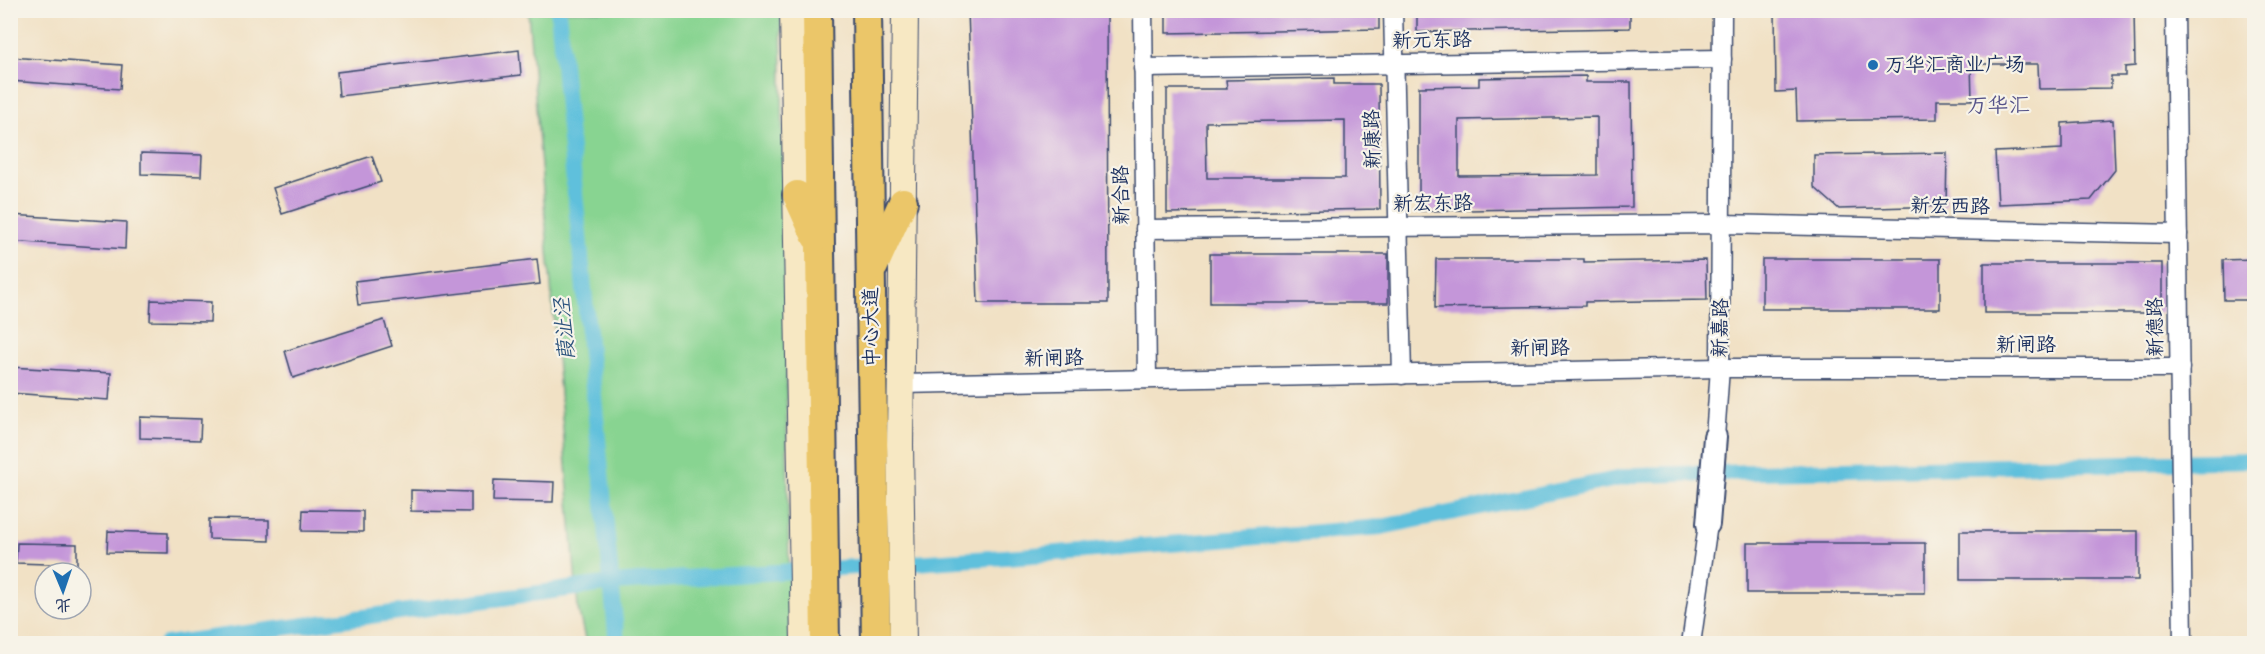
<svg xmlns="http://www.w3.org/2000/svg" width="2265" height="654" viewBox="0 0 2265 654" font-family="Mynerve,'LXGW WenKai TC',sans-serif">
  <style>
    .green { fill: #88d491; stroke: #528278; stroke-width: 1.5 }
    .lines { fill: none; stroke-linecap: round; stroke-linejoin: round }
    .canal { stroke: #5ec0dc; stroke-width: 16 }
    .building { fill: #c496d9; fill-rule: evenodd }
    .minor-casing { stroke: #3b4a6d; stroke-width: 21 }
    .tertiary-casing { stroke: #3b4a6d; stroke-width: 26 }
    .secondary-casing { stroke: #3b4a6d; stroke-width: 28 }
    .primary-casing { stroke: #3b4a6d; stroke-width: 32 }
    .minor { stroke: #fff; stroke-width: 18 }
    .tertiary { stroke: #fff; stroke-width: 22 }
    .secondary { stroke: #f7e8c3; stroke-width: 26 }
    .primary { stroke: #ebc669; stroke-width: 28 }
    .poi-dot { fill: #1f6fb2; stroke: #f7f3e8; stroke-width: 2 }
    .labels { text-anchor: middle; dominant-baseline: central; stroke-width: 4.5; stroke-linejoin: round; paint-order: stroke }
    .street-label { font-size: 20px; fill: #1b2f5e; stroke: #f7f3e8 }
    .poi-label { font-size: 20px; fill: #1b2f5e; stroke: #f7f3e8; text-anchor: start }
    .neighbourhood-label { font-size: 21px; fill: #565389; stroke: #f7f3e8 }
    .water-label { font-size: 21px; font-style: italic; fill: #2c537e; stroke: #f7f3e8 }
  </style>
  <rect width="100%" height="100%" fill="#f7f3e8"/>
  <filter id="ink" filterUnits="userSpaceOnUse"><feTurbulence type="fractalNoise" baseFrequency=".0167" numOctaves="2"/><feDisplacementMap in="SourceGraphic" scale="12" xChannelSelector="R" yChannelSelector="G"/><feConvolveMatrix kernelMatrix="1 2 1 2 8 2 1 2 1" color-interpolation-filters="sRGB"/></filter>
  <filter id="wash" filterUnits="userSpaceOnUse"><feTurbulence type="fractalNoise" baseFrequency=".008" numOctaves="4" result="noise"/><feDisplacementMap in="SourceGraphic" scale="24" xChannelSelector="R" yChannelSelector="G"/><feGaussianBlur stdDeviation="1.35" result="paint"/><feColorMatrix in="noise" values="0 0 0 0 0 0 0 0 0 0 0 0 0 0 0 0 0 1.4 0 .05"/><feComposite in="paint" operator="in"/></filter>
  <g filter="url(#wash)">
    <rect width="100%" height="100%" fill="#f1e1c5"/>
    <polygon class="green" points="528,11 781,11 790,643 586,643 578,608"/>
    <g class="lines">
      <g class="canal">
        <polyline points="558,10 617,644"/>
        <polyline points="166,644 612,583 1020,556 1381,527 1636,475 2254,460"/>
      </g>
    </g>
    <g id="blocks">
      <g class="building">
        <polygon points="968,10 1107,10 1108,303 978,303"/>
        <polygon points="1166,10 1379,10 1379,29 1166,33"/>
        <polygon points="1417,10 1630,10 1630,28 1417,32"/>
        <polygon points="1775,10 2134,10 2135,66 2125,67 2125,76 2111,76 2111,88 2039,89 2038,64 1971,64 1972,100 1937,100 1937,119 1797,121 1796,91 1776,92"/>
        <polygon points="519,50 521,75 339,96 337,72"/>
        <polygon points="10,57 122,65 120,89 10,81"/>
        <path d="M1586 76V82H1631L1632 207 1419 211V87L1479 86V78ZM1597 117V175L1459 176V120Z"/>
        <path d="M1334 78V84H1379L1380 209 1167 213V89H1227L1226 80ZM1345 120V178H1207L1206 122Z"/>
        <polygon points="2113,120 2115,170 2091,200 1998,204 1995,152 2062,149 2062,123"/>
        <polygon points="141,153 202,155 201,176 141,174"/>
        <polygon points="1947,153 1946,206 1839,209 1814,187 1814,155"/>
        <polygon points="372,156 381,182 282,214 273,188"/>
        <polygon points="10,215 126,222 125,249 10,241"/>
        <rect x="1210" y="254" width="178" height="49"/>
        <polygon points="537,259 540,284 358,305 355,281"/>
        <polygon points="1436,259 1584,259 1584,262 1706,260 1707,300 1585,302 1585,306 1435,308"/>
        <rect x="1762" y="259" width="178" height="50"/>
        <polygon points="2254,259 2254,300 2224,300 2223,260"/>
        <rect x="1984" y="263" width="178" height="50"/>
        <polygon points="151,300 211,302 210,322 150,321"/>
        <polygon points="384,320 392,346 293,378 285,351"/>
        <polygon points="10,367 111,373 109,400 10,393"/>
        <polygon points="140,417 201,419 200,440 140,438"/>
        <polygon points="494,480 554,482 553,502 493,501"/>
        <polygon points="411,490 471,492 471,512 411,511"/>
        <polygon points="303,510 363,511 363,532 302,531"/>
        <polygon points="209,519 269,520 269,541 209,539"/>
        <polygon points="108,531 168,533 168,553 107,552"/>
        <rect x="1960" y="531" width="178" height="49"/>
        <polygon points="17,543 77,544 77,565 16,563"/>
        <rect x="1747" y="543" width="178" height="50"/>
      </g>
    </g>
  </g>
  <g filter="url(#ink)">
    <use href="#blocks" fill-opacity="0" stroke="#3b4a6d" stroke-width="1.5"/>
    <g class="lines">
      <defs>
        <g id="minor">
          <polyline points="1143,10 1147,379"/>
          <polyline points="1393,10 1402,375"/>
          <polyline points="2175,10 2183,644"/>
          <polyline points="1143,68 1722,59"/>
          <polyline points="1145,229 1722,224 2178,234"/>
          <polyline points="901,384 1720,368 2180,368"/>
          <polyline points="1715,437 1720,368 1722,10"/>
          <polyline points="1691,644 1708,524"/>
        </g>
        <polyline id="tertiary" points="1708,524 1715,437"/>
        <g id="secondary">
          <polyline points="793,10 804,644"/>
          <polyline points="903,644 900,445 905,10"/>
        </g>
        <g id="primary">
          <polyline points="817,10 825,644"/>
          <polyline points="867,10 876,644"/>
          <polyline points="797,195 816,237"/>
          <polyline points="874,266 903,202"/>
        </g>
      </defs>
      <use href="#minor" class="minor-casing"/>
      <use href="#tertiary" class="tertiary-casing"/>
      <use href="#secondary" class="secondary-casing"/>
      <use href="#primary" class="primary-casing"/>
      <use href="#minor" class="minor"/>
      <use href="#tertiary" class="tertiary"/>
      <use href="#secondary" class="secondary"/>
      <use href="#primary" class="primary"/>
    </g>
  </g>
  <circle class="poi-dot" cx="1873" cy="65" r="6"/>
  <g class="labels">
    <g class="street-label">
      <text transform="translate(1432 41) rotate(-1)">新元东路</text>
      <text transform="translate(1373 139) rotate(-91)">新康路</text>
      <text transform="translate(1122 195) rotate(-91)">新合路</text>
      <text transform="translate(1433 204) rotate(-1)">新宏东路</text>
      <text transform="translate(1950 207) rotate(1)">新宏西路</text>
      <text transform="translate(872 327) rotate(-91)">中心大道</text>
      <text transform="translate(2156 327) rotate(-91)">新德路</text>
      <text transform="translate(1721 328) rotate(-89)">新嘉路</text>
      <text x="2026" y="345">新闸路</text>
      <text transform="translate(1540 349) rotate(-1)">新闸路</text>
      <text transform="translate(1054 359) rotate(-1)">新闸路</text>
    </g>
    <g class="poi-label">
      <text x="1885" y="65">万华汇商业广场</text>
    </g>
    <g class="neighbourhood-label">
      <text x="1998" y="106">万华汇</text>
    </g>
    <g class="water-label">
      <text transform="translate(565 329) rotate(-95)">葭沚泾</text>
    </g>
  </g>
  <rect width="2265" height="654" fill="none" stroke="#f7f3e8" stroke-width="36"/>
  <g transform="translate(63 591) rotate(178)"><circle r="28" fill="#f7f3e8" stroke="#9fa5b1" stroke-width="1.5"/>
  <path d="M0-4.5L10 22L0 15L-10 22Z" fill="#1f6fb2"/>
  <text y="-9" font-size="16" font-weight="bold" text-anchor="middle" fill="#1b2f5e">北</text>
  </g>
</svg>
